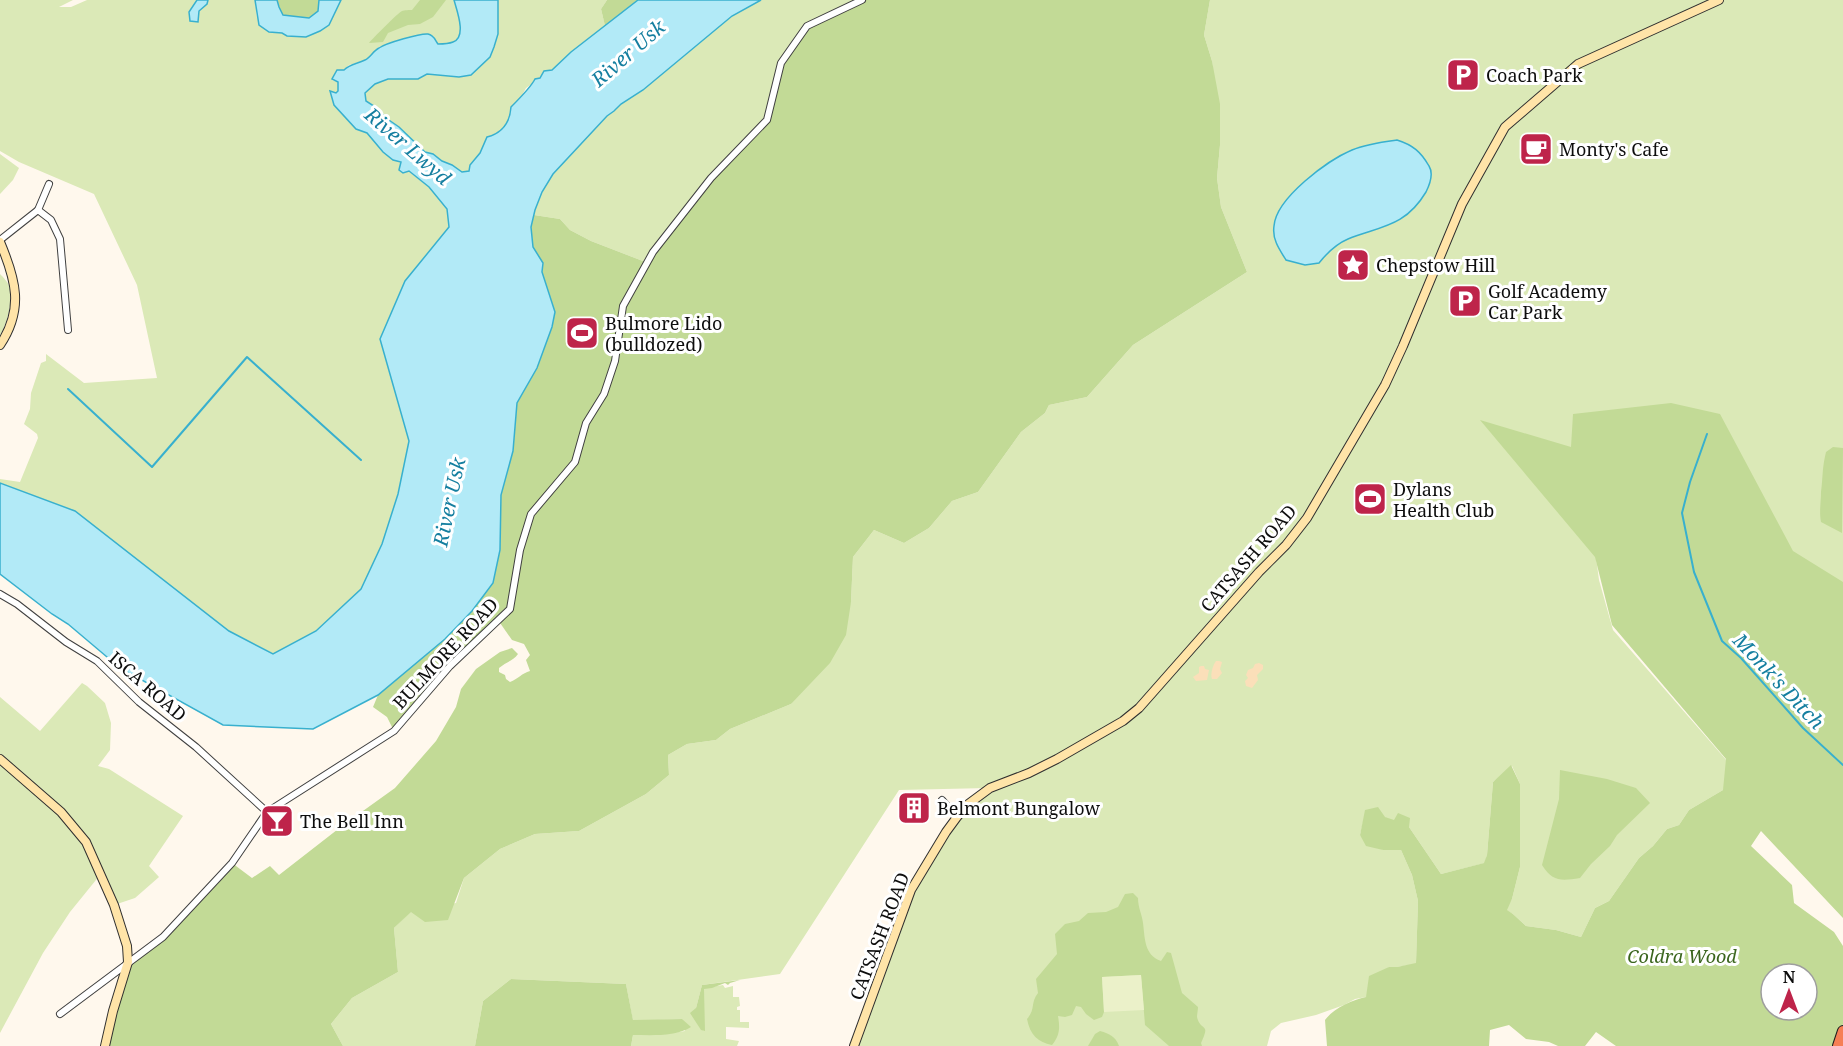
<svg xmlns="http://www.w3.org/2000/svg" width="1843" height="1046" viewBox="0 0 1843 1046" font-family="'Noto Serif',serif">
  <style>
    .green { fill: #dbe9b7 }
    .forest { fill: #c2da96; fill-rule: evenodd }
    .sand { fill: #fbdfb9 }
    .pitch { fill: #ebf1c9 }
    .water { fill: #b2eaf7; stroke: #38b0ce; stroke-width: 1.5 }
    .lines { fill: none; stroke-linecap: round; stroke-linejoin: round }
    .stream { stroke: #38b0ce; stroke-width: 2 }
    .street-casing { stroke: #404040; stroke-width: 8 }
    .secondary-casing { stroke: #2f2f2f; stroke-width: 10 }
    .highway-casing { stroke: #1e1e1e; stroke-width: 12 }
    .street { stroke: #fff; stroke-width: 6 }
    .secondary { stroke: #ffe4a8; stroke-width: 8 }
    .highway { stroke: #f67f55; stroke-width: 10 }
    .labels { text-anchor: middle; dominant-baseline: central; stroke-width: 6; stroke-linejoin: round; paint-order: stroke }
    .poi-label { font-size: 18px; fill: #0d0d0d; stroke: #fff; text-anchor: start }
    .street-label { font-size: 18px; fill: #0d0d0d; stroke: #fff }
    .park-label { font-size: 18px; font-style: italic; fill: #3a651d; stroke: #fff }
    .water-label { font-size: 20px; font-style: italic; fill: #157fa0; stroke: #fff }
  </style>
  <rect width="100%" height="100%" fill="#fff8ed"/>
  <g class="green">
    <path d="M0 0H73L59 7H71L87 0H197L189 12 198 22V11L207 4 208 0H255L257 18 329 25 341 0H454C457 11 467 37 453 42 448 44 442 44 437 44L433 36 422 34 379 47 366 60 349 65 332 80 338 82V91L336 93 331 91 334 105 356 129 367 133 383 152 393 160 401 162 408 171 429 187 447 209 449 227 405 281 380 339 409 441 398 494 382 544 361 589 316 631 274 654 229 631 75 511 0 483V479L20 482 38 438 37 434 24 424 30 409 31 393 41 363 46 361V354L84 383 157 378 137 285 94 194 19 162 0 151Z"/>
    <path d="M498 0H607L601 9 605 26 571 52 552 70 544 71 540 78 526 88 521 97 511 107C510 122 502 133 487 137L480 153 470 165 469 172H462L452 165 442 161 433 154 425 152 399 127 386 118 377 108 366 101 365 93 375 84 388 79H418L426 74 459 77 498 34Z"/>
    <path d="M761 0H862L767 120 648 263 591 241 570 230 560 219 534 215C542 175 580 144 607 116L614 111 621 104 643 90 732 16Z"/>
    <polygon points="1210,0 1843,0 1843,610 1591,520 1599,580 1613,630 1735,770 1723,790 1689,810 1679,825 1667,829 1653,846 1639,858 1609,901 1595,908 1581,937 1556,930 1526,926 1513,914 1506,910 1512,899 1520,867 1520,784 1512,766 1493,782 1487,855 1485,863 1441,874 1409,827 1366,810 1360,835 1383,850 1401,850 1412,875 1418,901 1416,964 1397,967 1389,967 1366,997 1355,999 1344,1005 1316,1015 1281,1023 1271,1031 1267,1046 854,1046 911,890 946,832 988,788 899,790 780,974 702,985 696,1008 704,1031 704,988 723,985 725,988 733,986 733,997 739,997 740,1006 737,1007 737,1010 740,1010 740,1022 749,1022 749,1028 726,1027 726,1039 739,1041 737,1046 631,1046 633,1035 666,1034 685,1031 682,1019 633,1021 626,984 511,979 483,1001 475,1046 343,1046 331,1024 352,998 398,972 394,928 411,911 456,903 464,878 500,849 535,834 579,831 646,794 669,775 668,755 687,744 716,740 730,729 791,704 851,602 853,557 874,530 904,543 929,528 952,501 978,492 1021,432 1045,413 1049,405 1087,397 1133,345 1247,272 1221,207 1217,178 1220,145 1212,61 1204,35"/>
    <polygon points="0,154 19,168 13,180 0,194"/>
    <path d="M0 274C3 277 8 282 9 286 14 298 7 325 0 335Z"/>
    <polygon points="82,683 87,686 105,703 111,723 110,750 98,766 109,769 183,816 149,866 159,877 135,898 114,905 100,875 70,912 43,953 0,1033 0,697 40,731"/>
  </g>
  <g class="forest">
    <path d="M277 0H319L318 11 310 18 286 17C280 14 278 7 277 0Z"/>
    <path d="M420 0H446L433 17 420 24 408 25 388 33 383 42 369 43C372 39 399 12 402 11 404 10 410 10 412 10Z"/>
    <polygon points="607,0 638,0 605,26 601,9"/>
    <path d="M862 0H1210L1204 35 1212 61 1220 104V145L1217 178 1221 207 1247 272 1133 345 1087 397 1049 405 1045 413 1021 432 978 492 952 501 929 528 904 543 874 530 853 557 851 602 846 635 830 663 791 704 730 729 716 740 687 744 668 755 669 775 646 794 579 831 535 834 500 849 464 878 448 920 425 922 411 912 394 928 398 972 352 998 331 1024 343 1046H105L128 962 163 937 232 863 252 878 270 866 279 875 342 826 395 788 436 741 456 707 461 689 476 669 500 652 512 648 518 654C513 661 506 662 499 668V672L505 675 506 679 510 682C518 679 522 673 530 671L526 660 530 655 524 644 512 640 498 620 450 666 394 731 387 717 373 707 378 695 445 639 472 611 500 550 501 495 513 451 517 403 537 368 552 327 555 312 542 272 543 263 533 247 531 227 534 215 560 219 570 230 591 241 648 263 711 178 767 120 781 63 807 26Z"/>
    <path d="M1671 403 1720 414 1793 551 1843 582V918L1761 831 1751 846 1792 885 1794 903 1834 932 1843 946V1024L1834 1046H1616L1596 1032 1585 1046H1558L1549 1042 1526 1039 1509 1025 1490 1030 1489 1046H1327L1325 1020C1334 1008 1352 1000 1366 997L1369 976 1389 967H1397L1416 963 1418 901 1412 875 1401 850H1383L1366 846 1360 835 1365 810 1378 807 1385 817 1394 820 1398 813 1410 818 1409 827 1441 874 1484 863 1487 855 1493 782 1511 765 1520 784V867L1512 899 1507 910 1513 914 1526 926 1556 930 1581 937 1595 908 1609 901 1639 858 1653 846 1667 829 1679 825 1689 810 1723 790 1726 759 1612 625 1595 557 1480 420 1571 447 1573 414ZM1771 974H1807V1010H1771Z"/>
    <path d="M1833 447 1843 448 1842 533 1821 522C1819 511 1821 503 1821 492 1823 476 1822 468 1826 452Z"/>
    <path d="M1560 770 1607 779 1636 788 1650 803 1617 835 1610 846 1591 864 1580 878C1561 881 1553 882 1542 865L1559 799Z"/>
    <path d="M1133 893 1138 898C1138 908 1142 914 1143 923 1145 938 1144 955 1161 961L1167 952 1171 953 1182 993 1198 1007C1198 1010 1197 1014 1197 1017 1201 1033 1211 1021 1201 1043L1202 1046H1169L1145 1025 1141 975 1102 977 1104 1012 1102 1017 1094 1020 1086 1014 1081 1007 1076 1006 1072 1015 1065 1017 1058 1016C1060 1028 1060 1035 1052 1045 1038 1042 1030 1035 1027 1019 1036 1009 1030 1003 1038 993L1036 979 1057 954 1055 934 1065 924 1079 921 1088 913 1106 912 1118 907 1125 894Z"/>
    <path d="M511 979 626 984 633 1020 682 1019 691 1027C675 1037 652 1035 633 1035L631 1046H475L483 1001Z"/>
    <polygon points="740,980 730,983 728,985 725,983 712,988 704,989 705,1031 701,1030 690,1013 696,1008 702,985"/>
    <path d="M1100 1031C1110 1034 1115 1036 1119 1046H1088L1095 1034Z"/>
  </g>
  <g class="sand">
    <path d="M1219 661 1222 662 1220 669 1222 673 1217 679H1212C1210 674 1213 665 1216 661Z"/>
    <polygon points="1255,664 1259,663 1263,665 1263,669 1257,675 1258,680 1252,688 1246,686 1245,681 1248,678 1246,675 1248,670 1253,668"/>
    <polygon points="1201,666 1204,666 1205,669 1209,670 1207,680 1196,681 1193,677 1199,673 1199,667"/>
  </g>
  <polygon class="pitch" points="1141,975 1144,1010 1104,1012 1102,977"/>
  <g class="water">
    <polygon points="197,0 208,0 207,4 199,11 198,22 190,21 189,12"/>
    <polygon points="255,0 277,0 279,7 283,15 309,18 318,11 319,0 341,0 329,25 320,31 306,37 287,36 282,33 269,32 259,25"/>
    <path d="M454 0H498V34L494 47 490 57 471 75 459 77 427 74 418 79H388L375 84 365 93 366 101 377 108 386 118 399 127 425 152 433 154 442 161 452 165 462 172 469 171 470 165 480 153 487 137C502 133 510 122 511 107 517 101 532 85 535 79L540 78 544 71 552 70 571 52 638 0H761L732 16 643 90 621 104 614 111 607 116 553 174 542 192 535 210 531 227 533 247 543 263 542 272 555 312 552 327 537 368 517 403 513 451 501 495 500 550 493 583 472 611 445 639 378 695 313 729 223 725 120 668 68 624 52 614 0 574V483L75 511 229 631 273 654 316 631 361 589 382 544 398 494 409 441 380 339 405 281 449 227 447 209 429 187 409 171 403 173 399 170 401 162 393 160 383 152 367 133 356 129 334 105 330 91 336 93 338 91V82L332 79 337 70H344C350 64 357 64 365 60 370 58 373 51 379 48 386 43 421 33 428 34 434 35 435 40 438 44 442 44 448 44 453 42 467 37 457 11 454 0Z"/>
    <path d="M1397 140C1413 145 1421 152 1429 166 1434 174 1430 184 1426 192 1405 227 1381 226 1348 239 1336 244 1327 253 1319 263L1305 265 1286 260C1279 249 1272 239 1274 226 1276 198 1328 160 1352 150 1366 144 1382 142 1397 140Z"/>
  </g>
  <g class="lines">
    <g class="stream">
      <polyline points="68,389 152,467 247,357 361,460"/>
      <polyline points="1707,434 1690,482 1682,513 1694,572 1722,641 1741,658 1803,728 1843,765"/>
    </g>
    <defs>
      <g id="street">
        <polyline points="38,210 49,184"/>
        <polyline points="0,240 38,210 51,220 60,239 68,330"/>
        <polyline points="0,594 17,604 66,642 97,661 139,702 196,747 267,812"/>
        <polyline points="942,800 957,817"/>
        <polyline points="60,1014 163,937 232,863 267,812 394,731 450,666 510,609 520,550 531,514 575,462 586,423 604,394 615,361 623,306 653,252 711,178 767,120 781,63 807,26 862,0"/>
      </g>
      <g id="secondary">
        <path d="M0 242C16 280 24 309 0 345"/>
        <polyline points="0,759 61,812 86,842 114,905 127,946 128,962 113,1011 105,1046"/>
        <polyline points="854,1046 911,890 946,832 957,817 967,805 990,788 1029,773 1057,759 1123,721 1139,708 1259,572 1286,545 1307,518 1385,385 1403,346 1462,204 1505,127 1578,64 1719,0"/>
      </g>
      <polyline id="highway" points="1838,1046 1843,1031"/>
    </defs>
    <use href="#street" class="street-casing"/>
    <use href="#secondary" class="secondary-casing"/>
    <use href="#highway" class="highway-casing"/>
    <use href="#street" class="street"/>
    <use href="#secondary" class="secondary"/>
    <use href="#highway" class="highway"/>
  </g>
  <defs>
    <symbol id="parking-square" viewBox="-11 -11 22 22"><rect x="-9" y="-9" width="18" height="18" rx="4" fill="#be244a" stroke="#fff"/><path d="M-3.5-5.5H1a3.5 3.5 0 0 1 0 7H-1V5.5H-3.5ZM-1-3.4V-.6H.8a1.4 1.4 0 0 0 0-2.8Z" fill="#fff"/></symbol>
    <symbol id="cafe-square" viewBox="-11 -11 22 22"><rect x="-9" y="-9" width="18" height="18" rx="4" fill="#be244a" stroke="#fff"/><path d="M-5.5-4.5H6V0H3Q3 3.5 0 3.5H-2.5Q-5.5 3.5-5.5 0ZM3-3.2v2h1.7v-2ZM-6 4.5H4V6H-6Z" fill="#fff"/></symbol>
    <symbol id="sight-square" viewBox="-11 -11 22 22"><rect x="-9" y="-9" width="18" height="18" rx="4" fill="#be244a" stroke="#fff"/><path d="M0-6L1.8-2.2L6-1.7L2.9 1.2L3.7 5.4L0 3.3L-3.7 5.4L-2.9 1.2L-6-1.7L-1.8-2.2Z" fill="#fff"/></symbol>
    <symbol id="stadium-square" viewBox="-11 -11 22 22"><rect x="-9" y="-9" width="18" height="18" rx="4" fill="#be244a" stroke="#fff"/><path d="M0-5a6.5 5 0 1 0 0 10a6.5 5 0 1 0 0-10ZM-3.5-1.8h7v3.6h-7Z" fill="#fff"/></symbol>
    <symbol id="building-square" viewBox="-11 -11 22 22"><rect x="-9" y="-9" width="18" height="18" rx="4" fill="#be244a" stroke="#fff"/><path d="M-4-6H4V6H1V3H-1V6H-4ZM-2.5-4.3h1.7v1.8h-1.7ZM.8-4.3h1.7v1.8H.8ZM-2.5-1h1.7V.8h-1.7ZM.8-1h1.7V.8H.8Z" fill="#fff"/></symbol>
    <symbol id="bar-square" viewBox="-11 -11 22 22"><rect x="-9" y="-9" width="18" height="18" rx="4" fill="#be244a" stroke="#fff"/><path d="M-6-5H6L.8 .8V4.5H3.5V6h-7V4.5H-.8V.8Z" fill="#fff"/></symbol>
  </defs>
  <g fill-rule="evenodd">
    <use href="#parking-square" x="1444" y="56" width="38" height="38"/>
    <use href="#cafe-square" x="1517" y="130" width="38" height="38"/>
    <use href="#sight-square" x="1334" y="246" width="38" height="38"/>
    <use href="#parking-square" x="1446" y="282" width="38" height="38"/>
    <use href="#stadium-square" x="563" y="314" width="38" height="38"/>
    <use href="#stadium-square" x="1351" y="480" width="38" height="38"/>
    <use href="#building-square" x="895" y="789" width="38" height="38"/>
    <use href="#bar-square" x="258" y="802" width="38" height="38"/>
  </g>
  <g class="labels">
    <g class="poi-label">
      <text x="1486" y="75">Coach Park</text>
      <text x="1559" y="149">Monty's Cafe</text>
      <text x="1376" y="265">Chepstow Hill</text>
      <text x="1488" y="291">Golf Academy<tspan x="1488" dy="21">Car Park</tspan></text>
      <text x="605" y="323">Bulmore Lido<tspan x="605" dy="21">(bulldozed)</tspan></text>
      <text x="1393" y="489">Dylans<tspan x="1393" dy="21">Health Club</tspan></text>
      <text x="937" y="808">Belmont Bungalow</text>
      <text x="300" y="821">The Bell Inn</text>
    </g>
    <g class="street-label">
      <text transform="translate(1248 558) rotate(-49)">CATSASH ROAD</text>
      <text transform="translate(445 653) rotate(-47)">BULMORE ROAD</text>
      <text transform="translate(148 686) rotate(41)">ISCA ROAD</text>
      <text transform="translate(879 936) rotate(-69)">CATSASH ROAD</text>
    </g>
    <g class="park-label">
      <text x="1682" y="956">Coldra Wood</text>
    </g>
    <g class="water-label">
      <text transform="translate(628 53) rotate(-41)">River Usk</text>
      <text transform="translate(408 146) rotate(41)">River Lwyd</text>
      <text transform="translate(449 502) rotate(-78)">River Usk</text>
      <text transform="translate(1779 681) rotate(47)">Monk's Ditch</text>
    </g>
  </g>
  <g transform="translate(1789 992)"><circle r="28" fill="#ffffff" stroke="#9e9e9e" stroke-width="1.5"/>
  <path d="M0-4.5L10 22L0 15L-10 22Z" fill="#be244a"/>
  <text y="-9" font-size="16" font-weight="bold" text-anchor="middle" fill="#0d0d0d">N</text>
  </g>
</svg>
